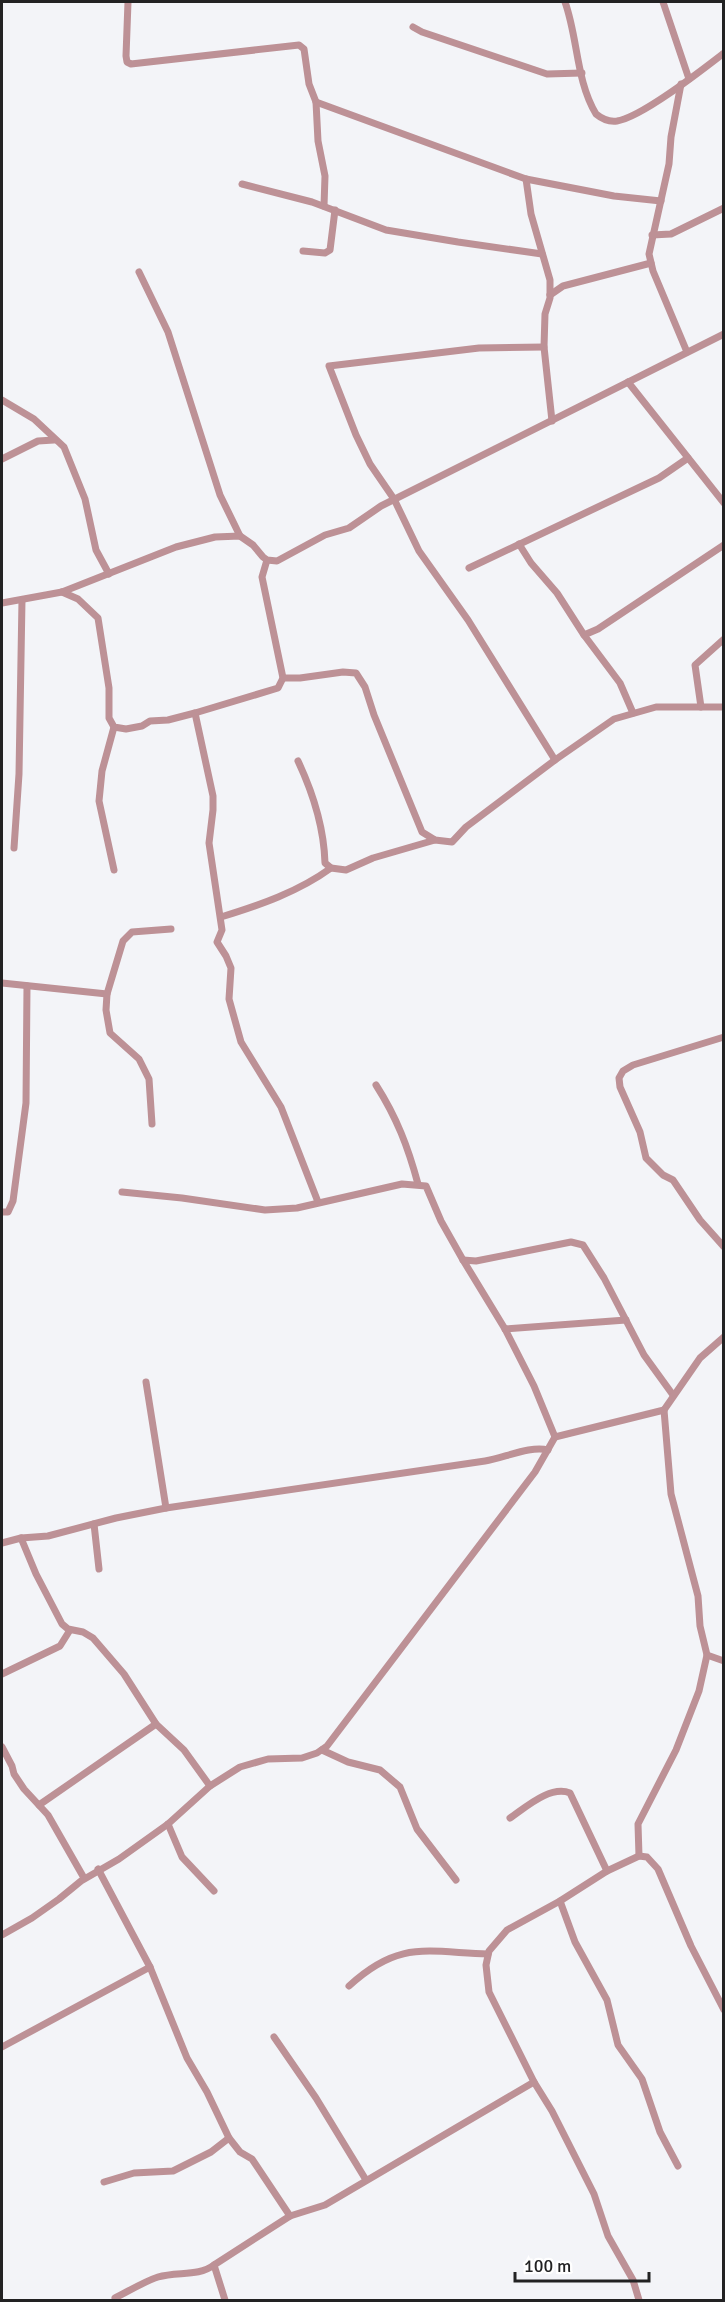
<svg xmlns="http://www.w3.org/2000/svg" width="725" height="2302" viewBox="0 0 725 2302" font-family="Signika,sans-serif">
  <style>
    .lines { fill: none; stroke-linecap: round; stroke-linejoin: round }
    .minor { stroke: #bd9196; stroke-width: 7 }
  </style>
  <rect width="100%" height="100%" fill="#f3f4f8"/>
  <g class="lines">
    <g class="minor">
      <polyline points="128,2 126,56 127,62 131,64 299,45 304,49 309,84 316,102 526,179 614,196 661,201"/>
      <path d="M565 2C578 38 576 81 596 114 602 119 609 122 617 121 642 117 702 70 724 53"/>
      <polyline points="663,2 689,79"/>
      <polyline points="413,27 422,32 547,74 582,73"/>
      <polyline points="681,84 671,137 669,164 649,254 653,271 687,352"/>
      <polyline points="316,102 318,141 325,176 324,206"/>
      <polyline points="526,179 531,214 550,280 550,298 545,314 544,347 552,421"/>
      <polyline points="242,184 312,202 386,230 458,242 542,254"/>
      <polyline points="652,235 671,234 724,208"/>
      <polyline points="303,251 325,253 330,250 335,210"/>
      <polyline points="139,272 168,332 220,495 240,536"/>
      <polyline points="550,295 563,286 651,263"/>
      <polyline points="544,347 479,348 329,366 356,435 370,464 394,499 419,551 468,620 555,760"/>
      <polyline points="628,382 724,503"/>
      <polyline points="2,400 34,419 64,447 85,499 96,550 109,574"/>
      <polyline points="2,459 38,441 54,440"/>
      <polyline points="519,544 531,563 557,593 584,635"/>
      <polyline points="469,568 659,478 688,458"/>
      <polyline points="62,592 78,599 98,618 109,688 109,718 114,727 126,729 142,726 150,721 168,720 195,713 278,688 283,678 262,577 267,560"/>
      <polyline points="2,603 62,592 176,547 215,537 240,536 253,545 263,557 267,560 277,561 325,535 349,528 381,506 724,334"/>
      <polyline points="283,678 300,678 343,672 356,673 365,687 374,715 422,832 435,840 452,842 466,827 555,760 614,719 656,707 724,707"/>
      <polyline points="701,707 695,665 724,639"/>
      <polyline points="195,713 213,796 213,810 209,843 222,930 217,942 226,956 231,968 229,999 241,1042 281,1107 318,1202"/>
      <polyline points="633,713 620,683 584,635 598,629 724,545"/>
      <path d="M298 761C313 793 324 828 325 863L331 868 346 870 373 858 435 840"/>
      <polyline points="14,848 19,774 22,600"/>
      <polyline points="114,870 99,801 102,771 114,727"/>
      <path d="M221 917C260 905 298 892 331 868"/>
      <polyline points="2,983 107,994 123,941 132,932 171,929"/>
      <polyline points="107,994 106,1010 110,1033 139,1059 149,1079 152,1124"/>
      <polyline points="724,1037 633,1065 623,1071 619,1078 620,1087 640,1132 646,1158 663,1175 673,1180 700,1220 724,1247"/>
      <path d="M376 1085C397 1118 408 1147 418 1184"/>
      <polyline points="2,1212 8,1212 13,1201 26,1103 27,986"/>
      <polyline points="463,1260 476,1261 571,1242 583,1245 604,1278 644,1355 673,1395"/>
      <polyline points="505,1329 626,1320"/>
      <polyline points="724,1337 700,1358 664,1410 671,1494 698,1596 700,1626 707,1655 724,1661"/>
      <polyline points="146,1382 166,1508"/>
      <polyline points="555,1437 664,1410"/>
      <polyline points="94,1524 99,1569"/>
      <polyline points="21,1538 36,1574 62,1624 68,1629 83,1632 93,1638 124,1674 156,1724 184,1750 210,1786"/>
      <path d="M2 1543 21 1538 48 1536 116 1518 166 1508 485 1461C504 1458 531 1445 548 1450"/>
      <polyline points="2,1674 60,1646 70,1630"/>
      <polyline points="2,1747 12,1766 14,1774 24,1789 48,1815 84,1878"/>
      <polyline points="322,1750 348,1762 380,1770 400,1787 417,1829 456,1880"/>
      <polyline points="39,1805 156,1724"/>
      <path d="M510 1818C525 1808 550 1785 570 1793L607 1871"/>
      <polyline points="168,1824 182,1857 214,1891"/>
      <polyline points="639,1856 638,1824 676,1750 699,1691 707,1655"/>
      <polyline points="98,1869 150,1967 187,2058 207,2092 229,2138"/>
      <polyline points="560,1901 575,1942 607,2000 618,2045 642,2079 660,2132 678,2166"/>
      <polyline points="2,1935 32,1918 59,1899 81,1881 119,1859 168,1824 210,1786 240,1767 268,1759 302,1758 317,1753 327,1746 535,1472 555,1437 534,1386 505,1329 463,1260 441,1221 426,1186 402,1184 297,1208 265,1210 182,1198 122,1192"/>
      <path d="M349 1986C399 1940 426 1952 488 1954"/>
      <polyline points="274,2037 316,2098 366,2180"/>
      <polyline points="2,2047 150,1967"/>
      <polyline points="534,2082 489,1992 486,1965 489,1951 507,1930 560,1901 607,1871 639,1856 647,1857 658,1869 691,1946 724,2010"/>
      <polyline points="104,2182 134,2173 173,2171 211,2152 229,2138 240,2152 252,2159 290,2216"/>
      <path d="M115 2298C129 2291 143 2282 158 2277 177 2271 198 2277 214 2265"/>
      <polyline points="225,2300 214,2265 290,2216 325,2205 534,2082 552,2111 594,2194 608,2236 633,2280 639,2300"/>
    </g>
  </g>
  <rect width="725" height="2302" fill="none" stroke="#222223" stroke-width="6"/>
  <path d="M515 2272v9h134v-9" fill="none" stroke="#222223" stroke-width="3"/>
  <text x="524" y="2272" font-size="18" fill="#222223" stroke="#ffffff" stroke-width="4.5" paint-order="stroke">100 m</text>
</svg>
